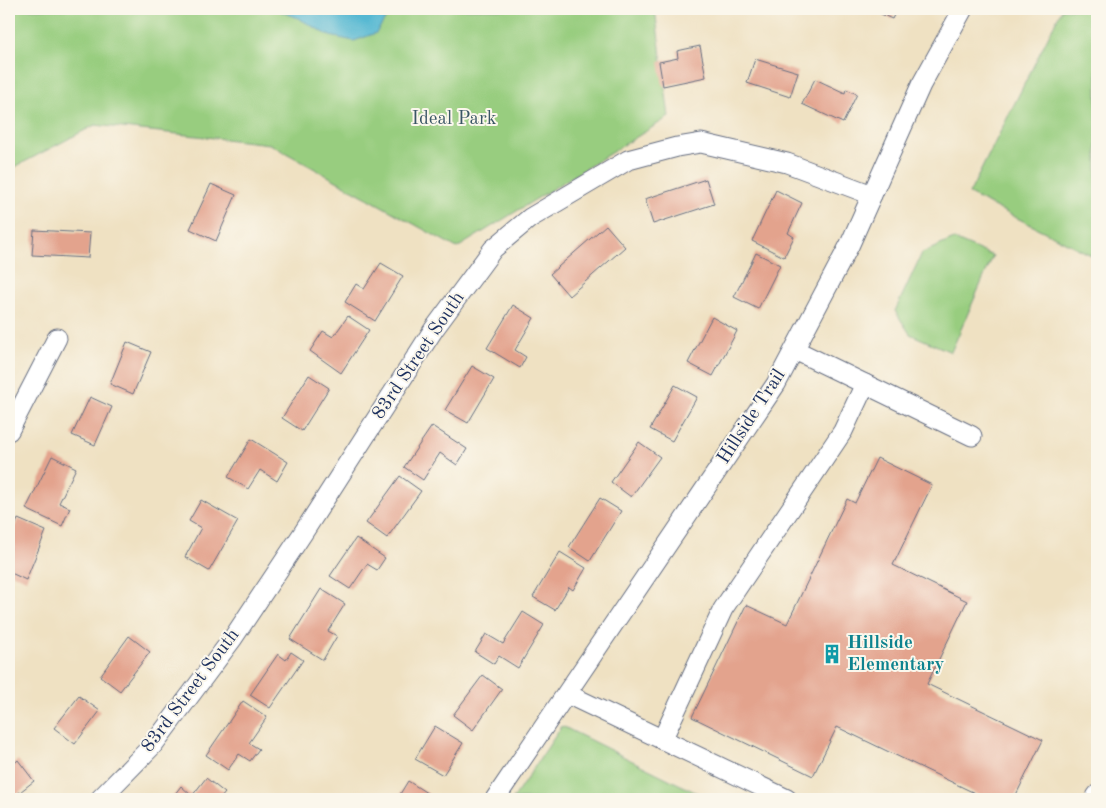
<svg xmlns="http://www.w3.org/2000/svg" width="1106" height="808" viewBox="0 0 1106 808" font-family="'Old Standard TT',serif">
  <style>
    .green { fill: #98cd7f; stroke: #5a7e6e }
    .water { fill: #54b8d2; stroke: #387498 }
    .building { fill: #e3a38d }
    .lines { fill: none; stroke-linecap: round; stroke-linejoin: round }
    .minor-casing { stroke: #656d81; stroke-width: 21 }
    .minor { stroke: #fff; stroke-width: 19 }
    .labels { text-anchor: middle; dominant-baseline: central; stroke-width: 4; stroke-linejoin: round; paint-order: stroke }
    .park-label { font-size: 19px; fill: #3a5666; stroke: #fbf7ec }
    .street-label { font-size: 19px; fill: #1b2f5e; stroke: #fbf7ec }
    .culture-label { font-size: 19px; font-weight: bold; fill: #0d838f; stroke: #fbf7ec; text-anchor: start }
  </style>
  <rect width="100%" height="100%" fill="#fbf7ec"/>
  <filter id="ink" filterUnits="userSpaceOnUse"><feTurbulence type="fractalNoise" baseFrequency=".02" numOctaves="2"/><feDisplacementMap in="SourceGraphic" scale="10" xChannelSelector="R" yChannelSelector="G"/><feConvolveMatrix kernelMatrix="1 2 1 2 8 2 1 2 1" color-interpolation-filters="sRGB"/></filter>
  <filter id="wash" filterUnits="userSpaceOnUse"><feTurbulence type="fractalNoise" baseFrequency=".0096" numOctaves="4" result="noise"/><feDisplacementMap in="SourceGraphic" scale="20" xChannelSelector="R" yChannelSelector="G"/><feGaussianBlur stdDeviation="1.12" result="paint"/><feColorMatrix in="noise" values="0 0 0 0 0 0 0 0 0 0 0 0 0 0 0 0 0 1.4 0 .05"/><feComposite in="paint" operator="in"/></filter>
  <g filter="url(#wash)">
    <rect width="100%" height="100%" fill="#efe1c2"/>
    <g class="green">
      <polygon points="9,9 655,9 669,117 457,248 270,144 95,125 9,170"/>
      <polygon points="1062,9 1097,9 1097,258 969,194"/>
      <polygon points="954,239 993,256 951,352 910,334 895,311 922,253"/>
      <polygon points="562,726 709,799 513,799"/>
    </g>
    <polygon class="water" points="275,9 386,9 388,15 376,33 354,41 330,36 298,18"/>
    <g id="blocks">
      <g class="building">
        <polygon points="870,9 897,9 892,19"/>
        <polygon points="700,46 706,77 663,86 659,62 678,58 677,51"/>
        <polygon points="755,59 798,72 790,97 747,83"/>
        <polygon points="815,79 845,93 846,89 857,94 843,123 802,104"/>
        <polygon points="706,179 714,204 653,224 645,199"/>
        <polygon points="211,184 236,195 216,241 190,229"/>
        <polygon points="776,190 802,203 788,233 794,237 784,257 752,241"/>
        <polygon points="606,225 625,247 569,296 550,274"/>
        <polygon points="34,230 90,233 88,258 32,255"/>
        <polygon points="756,253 780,265 758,309 734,297"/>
        <polygon points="381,263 403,276 375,321 345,302 356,284 364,289"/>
        <polygon points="513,305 534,318 515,350 526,357 520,368 487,348"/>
        <polygon points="348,316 369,330 341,373 310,351 323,331 333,337"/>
        <polygon points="712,317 737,331 713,376 688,363"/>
        <polygon points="127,342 151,352 133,394 110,384"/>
        <polygon points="472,366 494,379 468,423 445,410"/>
        <polygon points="309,375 329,388 302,431 282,418"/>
        <polygon points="675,385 697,397 672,441 650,429"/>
        <polygon points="90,397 112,407 95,445 72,435"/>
        <polygon points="432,426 467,449 457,465 440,453 423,480 404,467"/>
        <polygon points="251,439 288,462 277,481 260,470 248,489 228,477"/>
        <polygon points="639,442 660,457 631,497 611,482"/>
        <polygon points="52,456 76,468 59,503 70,508 62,526 26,509"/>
        <polygon points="877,458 932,485 893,565 967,601 927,684 1043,740 1014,799 987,799 837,727 813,776 692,717 746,605 787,624 847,499 855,503"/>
        <polygon points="400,476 421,491 387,538 366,523"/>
        <polygon points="600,498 621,511 590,561 569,547"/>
        <polygon points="201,500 238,521 209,571 185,557 201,528 189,521"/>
        <polygon points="18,519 46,531 26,580 9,572 9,552 11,548 9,547 9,540"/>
        <polygon points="356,538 385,558 377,570 367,564 350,589 330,576"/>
        <polygon points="560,552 586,568 573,590 569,587 555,610 533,597"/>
        <polygon points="321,589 345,604 328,631 337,636 323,660 290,639"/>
        <polygon points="523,612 544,625 518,668 499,656 494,664 475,652 486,634 503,644"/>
        <polygon points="129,636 150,652 120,691 100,676"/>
        <polygon points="291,652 303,660 270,708 250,695 278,654 286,660"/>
        <polygon points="483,675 502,689 473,730 453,715"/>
        <polygon points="79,696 100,711 75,744 54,728"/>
        <polygon points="243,701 267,717 249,743 259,749 250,761 239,754 228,770 206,755"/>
        <polygon points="435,726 463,743 443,775 415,759"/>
        <polygon points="18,760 34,781 11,799 9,799 9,768"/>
        <polygon points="206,778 225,793 220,799 171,799 181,786 192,796"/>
        <polygon points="408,781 430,795 427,799 397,799"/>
      </g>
    </g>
  </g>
  <g filter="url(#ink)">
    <use href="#blocks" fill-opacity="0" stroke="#656d81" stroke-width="1"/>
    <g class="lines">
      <defs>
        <g id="minor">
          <polyline points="795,350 972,436"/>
          <polyline points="9,431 57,338"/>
          <polyline points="567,694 787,799"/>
          <polyline points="662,740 723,609 843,431 865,384"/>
          <polyline points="100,799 153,745 233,638 303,533 434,329 493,249 530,218 628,160 677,147 701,143 787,163 872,195"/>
          <polyline points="495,799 776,384 850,244 921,85 963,9"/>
          <polyline points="1095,799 1097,795"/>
        </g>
      </defs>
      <use href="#minor" class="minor-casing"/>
      <use href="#minor" class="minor"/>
    </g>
  </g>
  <defs>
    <symbol id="building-bare" viewBox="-9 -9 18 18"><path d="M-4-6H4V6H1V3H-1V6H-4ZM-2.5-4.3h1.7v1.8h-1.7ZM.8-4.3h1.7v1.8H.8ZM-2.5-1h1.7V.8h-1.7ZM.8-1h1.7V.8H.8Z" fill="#0f9aa8" stroke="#fbf7ec" stroke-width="2.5" paint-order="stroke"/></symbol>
  </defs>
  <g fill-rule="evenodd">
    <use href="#building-bare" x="818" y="640" width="28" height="28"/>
  </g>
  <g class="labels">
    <g class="park-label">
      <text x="454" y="119">Ideal Park</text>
    </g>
    <g class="street-label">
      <text transform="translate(419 356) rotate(-56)">83rd Street South</text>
      <text transform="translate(752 417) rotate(-57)">Hillside Trail</text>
      <text transform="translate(191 691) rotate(-53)">83rd Street South</text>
    </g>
    <g class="culture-label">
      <text x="847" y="643">Hillside<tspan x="847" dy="22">Elementary</tspan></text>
    </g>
  </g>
  <rect width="1106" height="808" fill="none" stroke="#fbf7ec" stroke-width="30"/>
</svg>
